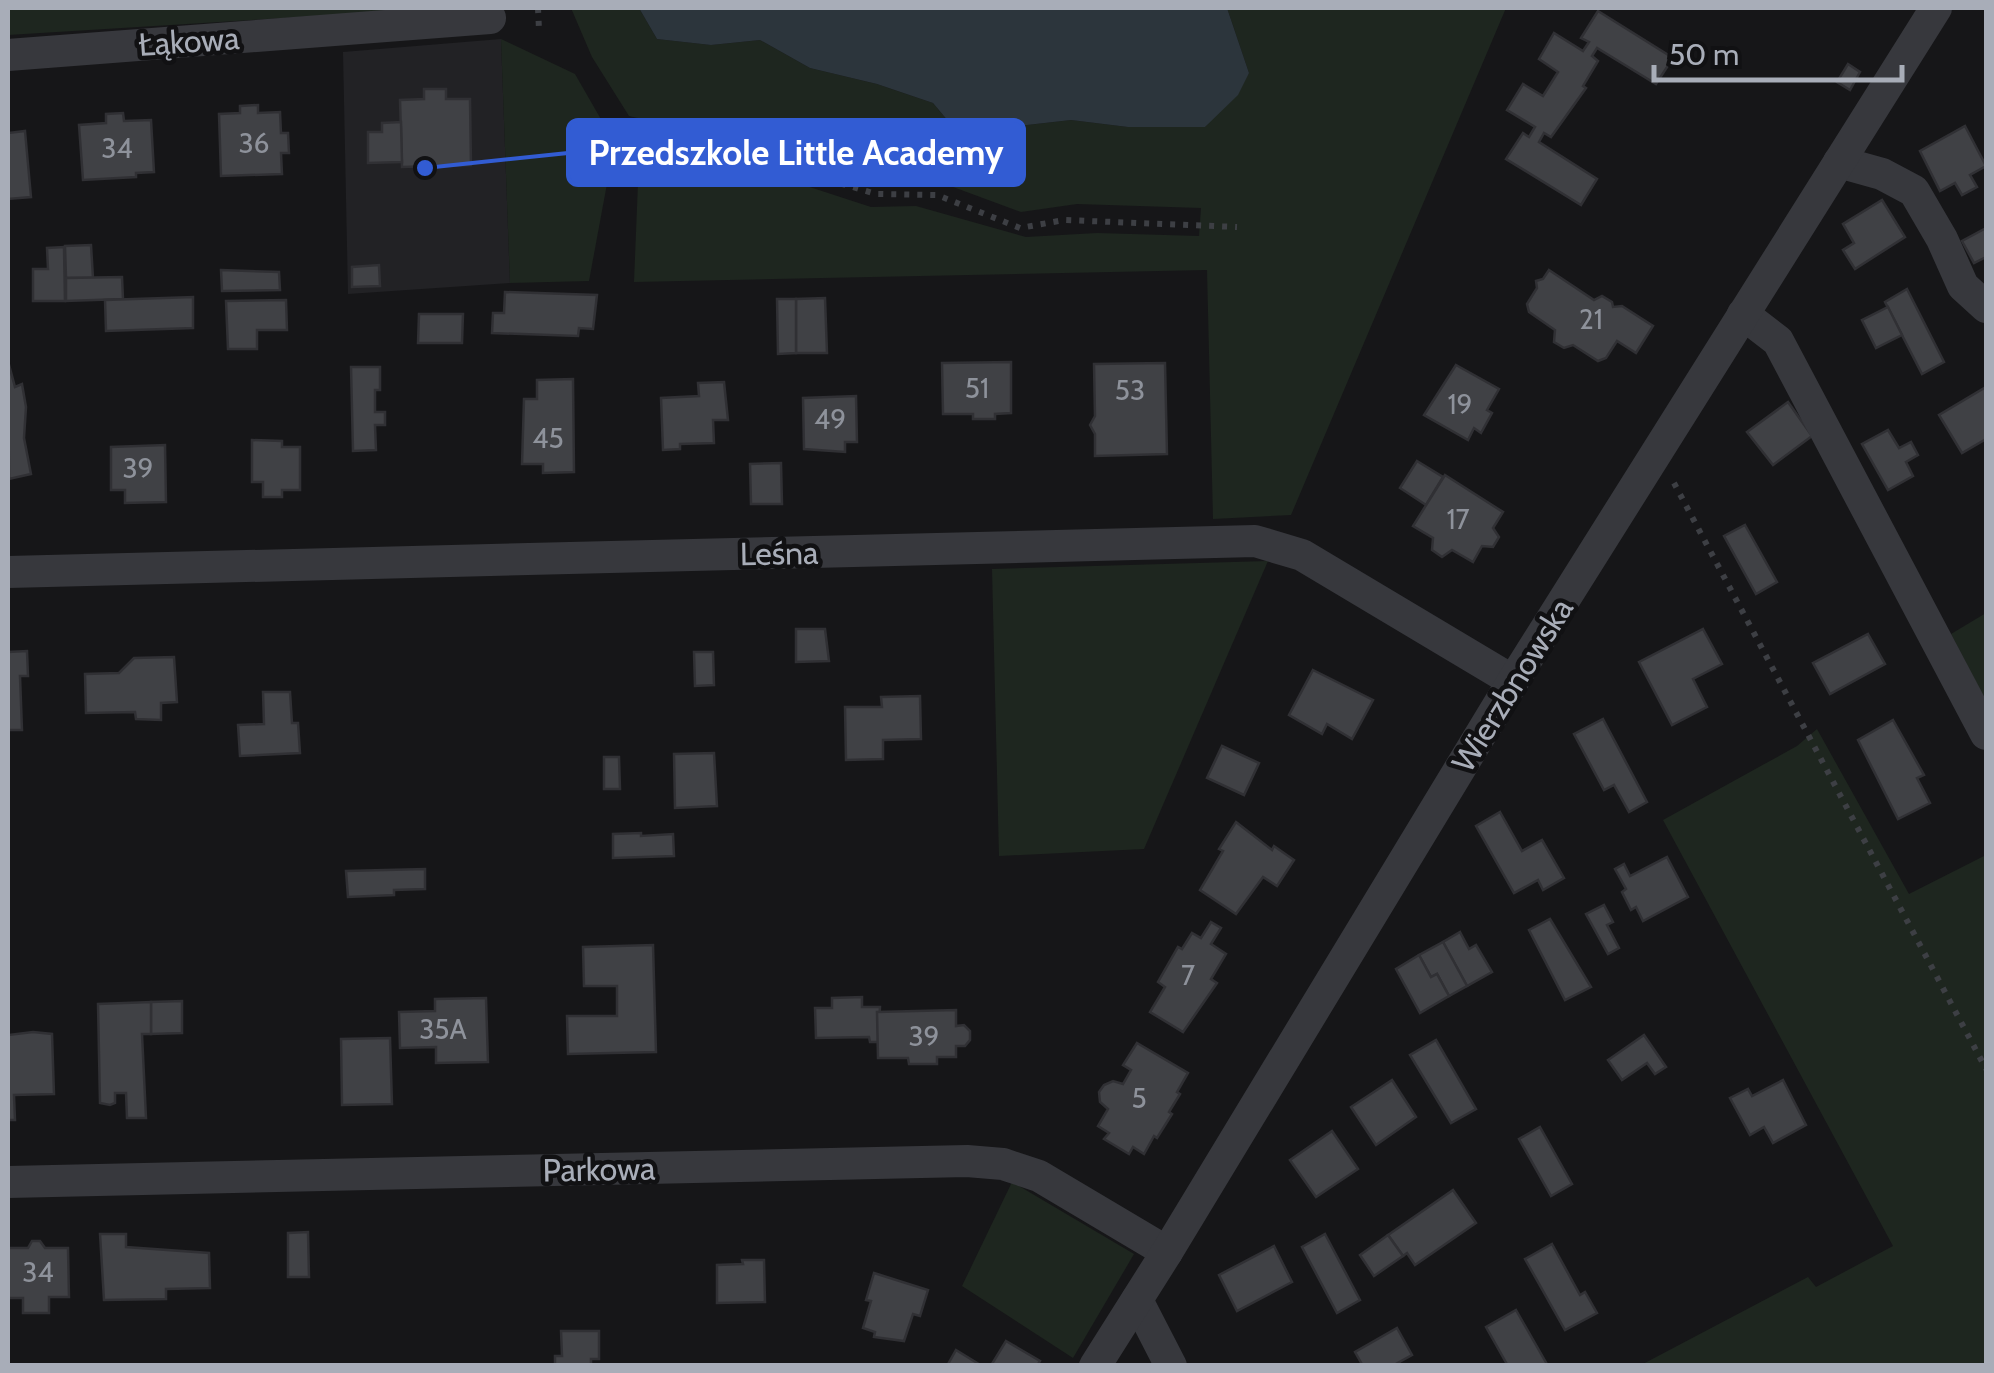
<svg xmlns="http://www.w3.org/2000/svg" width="1994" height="1373" viewBox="0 0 1994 1373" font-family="Cabin,sans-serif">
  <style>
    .built { fill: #222225 }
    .green { fill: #1e261f }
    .water { fill: #2c353c }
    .building { fill: #404145; stroke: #303034; stroke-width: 2.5 }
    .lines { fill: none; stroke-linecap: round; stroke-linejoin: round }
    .path { stroke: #3d3f44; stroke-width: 6; stroke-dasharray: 5 8; stroke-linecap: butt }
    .minor { stroke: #37383d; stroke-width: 32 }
    .labels { text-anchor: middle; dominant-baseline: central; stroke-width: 9; stroke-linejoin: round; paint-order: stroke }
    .number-label { font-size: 28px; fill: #8e929b }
    .street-label { font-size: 32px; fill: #a8adb8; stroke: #111113 }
    .leader { fill: none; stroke: #325cd3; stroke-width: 4 }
    .callout-dot { fill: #325cd3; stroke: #111113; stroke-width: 4 }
    .callout { fill: #325cd3; stroke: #325cd3; stroke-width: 4 }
    .callout-label { font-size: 35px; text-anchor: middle; font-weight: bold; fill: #fff }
  </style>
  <rect width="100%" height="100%" fill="#161618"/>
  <polygon class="built" points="501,39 510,283 348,294 343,52"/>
  <g class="green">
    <polygon points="8,8 447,8 8,35"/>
    <polygon points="571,8 639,8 657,39 711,45 760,40 810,68 877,84 933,103 954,128 982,130 1071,120 1128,127 1205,127 1249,73 1227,8 1506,8 1291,515 1213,519 1207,270 634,282 639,158 674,153 718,157 871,207 916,206 1026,237 1097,233 1199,236 1201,208 1077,204 1021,212 945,184 881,179 801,156 629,116 592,57"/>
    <polygon points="501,39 575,74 606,128 609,173 589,281 510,283"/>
    <polygon points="1268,561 1144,849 999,856 992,569"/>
    <polygon points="1986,613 1986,701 1951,634"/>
    <polygon points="1817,729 1909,894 1986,855 1986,1365 1641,1365 1808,1277 1816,1287 1893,1246 1663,820 1797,746"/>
    <polygon points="1012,1182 1134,1254 1073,1358 962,1286"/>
  </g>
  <polygon class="water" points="639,8 1227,8 1249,73 1238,95 1205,127 1128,127 1071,120 982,130 954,128 933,103 877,84 810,68 760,40 711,45 657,39"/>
  <g class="building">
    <polygon points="1598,11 1673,58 1656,84 1597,48 1592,56 1598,61 1583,86 1586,88 1551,137 1544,133 1539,142 1597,179 1581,205 1506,159 1523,133 1529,137 1535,127 1507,110 1523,84 1543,96 1558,72 1539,59 1554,33 1583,51 1589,42 1581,38"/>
    <polygon points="1848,64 1860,72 1850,90 1837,82"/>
    <polygon points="424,89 446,89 446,99 470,99 471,165 402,167 400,100 424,99"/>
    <polygon points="258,105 258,113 280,112 281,133 288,133 289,153 281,153 282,174 221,176 219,114 240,113 240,106"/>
    <polygon points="123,113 124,121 151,120 154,172 136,173 136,177 83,180 79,125 106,123 106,114"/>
    <polygon points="401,122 402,162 368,163 368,132 382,132 382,123"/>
    <polygon points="1965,126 1986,166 1970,175 1977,187 1962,195 1955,183 1940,191 1920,151"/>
    <polygon points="25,131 31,197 8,199 8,133"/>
    <polygon points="1882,200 1905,237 1855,269 1843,250 1854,243 1843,224"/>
    <polygon points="1986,228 1986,257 1974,263 1962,241"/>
    <polygon points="91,245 93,278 66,278 65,246"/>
    <polygon points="64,247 65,301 33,301 33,269 48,269 47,248"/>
    <polygon points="379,265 380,286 352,287 352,267"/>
    <polygon points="221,270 279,272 280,290 222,291"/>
    <polygon points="1549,270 1594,300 1602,296 1612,302 1613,307 1622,306 1653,326 1636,353 1617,341 1606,358 1598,361 1573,345 1564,348 1554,342 1555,330 1529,312 1527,304 1537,288 1536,281 1543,279"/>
    <polygon points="122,277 123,299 66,301 66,278"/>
    <polygon points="1907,289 1944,362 1922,374 1885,302"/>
    <polygon points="505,292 597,295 593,329 579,328 578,336 492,333 493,313 504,313"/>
    <polygon points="193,297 193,328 106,331 105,300"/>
    <polygon points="825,298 827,353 796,353 796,299"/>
    <polygon points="777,299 796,299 796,353 778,354"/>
    <polygon points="286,300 287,330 257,330 257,349 228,349 226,301"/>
    <polygon points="1888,307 1902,335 1876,348 1862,320"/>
    <polygon points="419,314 463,314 462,343 418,343"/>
    <polygon points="8,361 15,387 22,384 26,407 24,438 31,474 9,479"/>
    <polygon points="1011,362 1011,413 995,414 995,419 973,419 973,414 943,414 942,363"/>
    <polygon points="1165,363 1167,454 1095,456 1095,434 1090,425 1095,416 1094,364"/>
    <polygon points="1456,365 1499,389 1487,410 1492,413 1481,433 1474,428 1468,440 1424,415"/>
    <polygon points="351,367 380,367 380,390 375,390 375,412 385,412 385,425 375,425 376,450 353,451"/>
    <polygon points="573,379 574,472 543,473 543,464 522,464 524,399 537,399 537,380"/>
    <polygon points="724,382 728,420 713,420 714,443 680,444 680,449 663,450 661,398 699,396 698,383"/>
    <polygon points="1986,387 1986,439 1962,453 1939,415"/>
    <polygon points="856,396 857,442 845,442 845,452 804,449 803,398"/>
    <polygon points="1788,402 1812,436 1773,465 1747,432"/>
    <polygon points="1888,430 1899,448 1911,442 1918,455 1906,462 1913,476 1888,490 1862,444"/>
    <polygon points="252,440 282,441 282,447 300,447 300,490 282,490 282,497 263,497 263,482 252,482"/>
    <polygon points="165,445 166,502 125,503 125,490 111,490 111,447"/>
    <polygon points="1417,461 1443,477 1426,505 1400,488"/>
    <polygon points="781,463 782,504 751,504 750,464"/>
    <polygon points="1445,475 1503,512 1493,528 1499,537 1493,547 1482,546 1473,562 1452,550 1442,557 1432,550 1433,538 1413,526"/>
    <polygon points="1745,525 1777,582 1756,594 1724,536"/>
    <polygon points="796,629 825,629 829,661 796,662"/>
    <polygon points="1703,629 1722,664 1693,679 1707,707 1672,725 1639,662"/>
    <polygon points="1868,634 1885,664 1830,694 1813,663"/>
    <polygon points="27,651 28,676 20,676 22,730 8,730 8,652"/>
    <polygon points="694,652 713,652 714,685 695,686"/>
    <polygon points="174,657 177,702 161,703 161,720 136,719 135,712 86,713 85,674 119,673 134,658"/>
    <polygon points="1313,670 1373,700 1352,739 1327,724 1322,734 1289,715"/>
    <polygon points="263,692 290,692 292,723 298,723 300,753 240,756 238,725 264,724"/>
    <polygon points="920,696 921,739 883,740 883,759 846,760 845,707 882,707 881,697"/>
    <polygon points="1603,719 1647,802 1629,812 1614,785 1604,790 1574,734"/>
    <polygon points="1893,720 1924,775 1917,778 1930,803 1898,819 1858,740"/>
    <polygon points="1222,746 1259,763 1244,795 1207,778"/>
    <polygon points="714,753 717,806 675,808 674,754"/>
    <polygon points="604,757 619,757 620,789 604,789"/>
    <polygon points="1500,812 1522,851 1542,840 1564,878 1543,890 1538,880 1514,893 1476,826"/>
    <polygon points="1236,822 1272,850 1274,846 1294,860 1277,886 1263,877 1236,914 1200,890 1223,851 1219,849"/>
    <polygon points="641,833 641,836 673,834 674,856 613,858 613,834"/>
    <polygon points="1667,857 1688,897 1643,921 1636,907 1631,910 1622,892 1626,889 1615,869 1624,864 1630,876"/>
    <polygon points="425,869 425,889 394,890 394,895 348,897 346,871"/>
    <polygon points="1604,905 1613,922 1607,925 1619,948 1608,954 1586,914"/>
    <polygon points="1550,919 1591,987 1565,1000 1529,930"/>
    <polygon points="1211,922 1221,928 1211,944 1226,954 1211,979 1217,983 1183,1032 1150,1012 1165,987 1158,982 1178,947 1182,949 1192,933 1201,938"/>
    <polygon points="1460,932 1469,949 1476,945 1492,972 1467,986 1443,942"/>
    <polygon points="1443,942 1467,986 1449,996 1437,974 1431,977 1419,955"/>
    <polygon points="653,945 656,1052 568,1054 567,1016 617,1016 617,986 584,986 583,947"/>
    <polygon points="1419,955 1431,977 1437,974 1449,996 1420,1013 1396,969"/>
    <polygon points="862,997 862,1007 880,1007 878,1042 870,1042 869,1037 816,1038 815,1008 832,1008 832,998"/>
    <polygon points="486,998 488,1062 436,1063 436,1047 400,1048 399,1012 435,1011 435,999"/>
    <polygon points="182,1001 182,1033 151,1034 151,1002"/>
    <polygon points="151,1002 151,1034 142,1034 146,1118 127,1118 126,1093 115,1093 115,1103 110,1105 100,1103 98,1004"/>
    <polygon points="956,1010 956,1026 964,1025 970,1031 970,1040 965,1046 956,1046 956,1057 937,1057 937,1064 909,1064 908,1058 878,1058 877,1012"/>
    <polygon points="33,1032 52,1034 54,1094 14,1095 15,1120 8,1120 8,1035"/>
    <polygon points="1644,1035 1666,1067 1655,1074 1647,1063 1622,1080 1608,1060"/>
    <polygon points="390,1038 392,1104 342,1105 341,1039"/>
    <polygon points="1436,1040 1476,1109 1451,1123 1410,1055"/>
    <polygon points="1137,1043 1188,1073 1177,1092 1180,1094 1169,1112 1172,1114 1157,1138 1154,1136 1144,1154 1133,1147 1129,1154 1104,1139 1109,1133 1098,1126 1108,1109 1100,1102 1099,1092 1104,1085 1113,1081 1123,1084 1131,1070 1123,1065"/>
    <polygon points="1392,1080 1416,1117 1376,1145 1351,1107"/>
    <polygon points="1783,1080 1806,1125 1773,1143 1764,1127 1750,1135 1730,1098 1748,1089 1752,1096"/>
    <polygon points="1540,1127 1572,1184 1551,1196 1519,1139"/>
    <polygon points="1332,1131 1358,1169 1316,1197 1290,1160"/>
    <polygon points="1453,1190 1476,1223 1415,1265 1407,1253 1403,1256 1388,1235"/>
    <polygon points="308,1232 309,1277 288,1277 288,1233"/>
    <polygon points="100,1234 126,1234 126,1247 209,1253 210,1288 166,1289 166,1299 104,1300"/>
    <polygon points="1325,1234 1360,1300 1337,1313 1302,1247"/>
    <polygon points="1388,1235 1403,1256 1374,1276 1360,1255"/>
    <polygon points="32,1241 40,1241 45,1248 68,1248 69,1297 49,1297 49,1313 23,1313 23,1298 8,1298 8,1248 28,1248"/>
    <polygon points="1552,1244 1580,1295 1585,1292 1597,1313 1565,1330 1525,1259"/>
    <polygon points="1274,1246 1292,1282 1237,1311 1219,1275"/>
    <polygon points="742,1260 764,1260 765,1302 717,1303 717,1265 743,1264"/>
    <polygon points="874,1273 928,1290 920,1316 913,1314 904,1341 874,1337 875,1332 863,1328 871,1301 866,1300"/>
    <polygon points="1516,1310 1548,1366 1508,1366 1486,1327"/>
    <polygon points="1397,1328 1412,1355 1392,1366 1363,1366 1355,1352"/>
    <polygon points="561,1331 599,1331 599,1359 591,1359 591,1366 555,1366 555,1356 562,1356"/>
    <polygon points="1006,1341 1040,1361 1037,1366 986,1366 992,1364"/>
    <polygon points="956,1350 982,1366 947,1366"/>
  </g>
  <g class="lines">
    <g class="path">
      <polyline points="538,8 539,30"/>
      <polyline points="613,141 698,141 876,194 937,195 1020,228 1064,220 1237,227"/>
      <polyline points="1674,483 1986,1069"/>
    </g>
    <g class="minor">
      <polyline points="8,55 490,18"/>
      <polyline points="1839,162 1882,174 1914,191 1942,239 1963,286 1986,307"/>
      <polyline points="1743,314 1778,341 1986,734"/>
      <polyline points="8,572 1255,541 1302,555 1513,681"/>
      <polyline points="8,1182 967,1161 1003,1164 1039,1176 1167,1252"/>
      <polyline points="1137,1300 1171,1366"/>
      <polyline points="1095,1366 1167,1252 1513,681 1936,8"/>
    </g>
  </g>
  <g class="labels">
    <g class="number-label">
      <text x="254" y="143">36</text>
      <text x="117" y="148">34</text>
      <text x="1591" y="319">21</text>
      <text x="977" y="388">51</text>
      <text x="1130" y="390">53</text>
      <text x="1460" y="404">19</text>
      <text x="830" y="419">49</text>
      <text x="548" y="438">45</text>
      <text x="138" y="468">39</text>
      <text x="1458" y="519">17</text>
      <text x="1188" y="975">7</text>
      <text x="443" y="1029">35A</text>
      <text x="924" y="1036">39</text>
      <text x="1139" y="1098">5</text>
      <text x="38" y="1272">34</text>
    </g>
    <g class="street-label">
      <text transform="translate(189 41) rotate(-4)">Łąkowa</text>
      <text transform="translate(779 553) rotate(-1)">Leśna</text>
      <text transform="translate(1512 685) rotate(-58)">Wierzbnowska</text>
      <text transform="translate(599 1169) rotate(-1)">Parkowa</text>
    </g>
  </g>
  <path class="leader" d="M425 168L568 153"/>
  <circle class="callout-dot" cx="425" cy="168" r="10"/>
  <rect class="callout" x="568" y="120" width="456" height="65" rx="10"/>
  <g class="callout-label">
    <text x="796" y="165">Przedszkole Little Academy</text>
  </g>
  <rect width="1994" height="1373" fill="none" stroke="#a8adb8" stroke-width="20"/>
  <path d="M1654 65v15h248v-15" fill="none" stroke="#a8adb8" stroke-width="5"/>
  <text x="1669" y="65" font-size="30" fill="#a8adb8" stroke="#111113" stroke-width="8" paint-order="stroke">50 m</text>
</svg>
